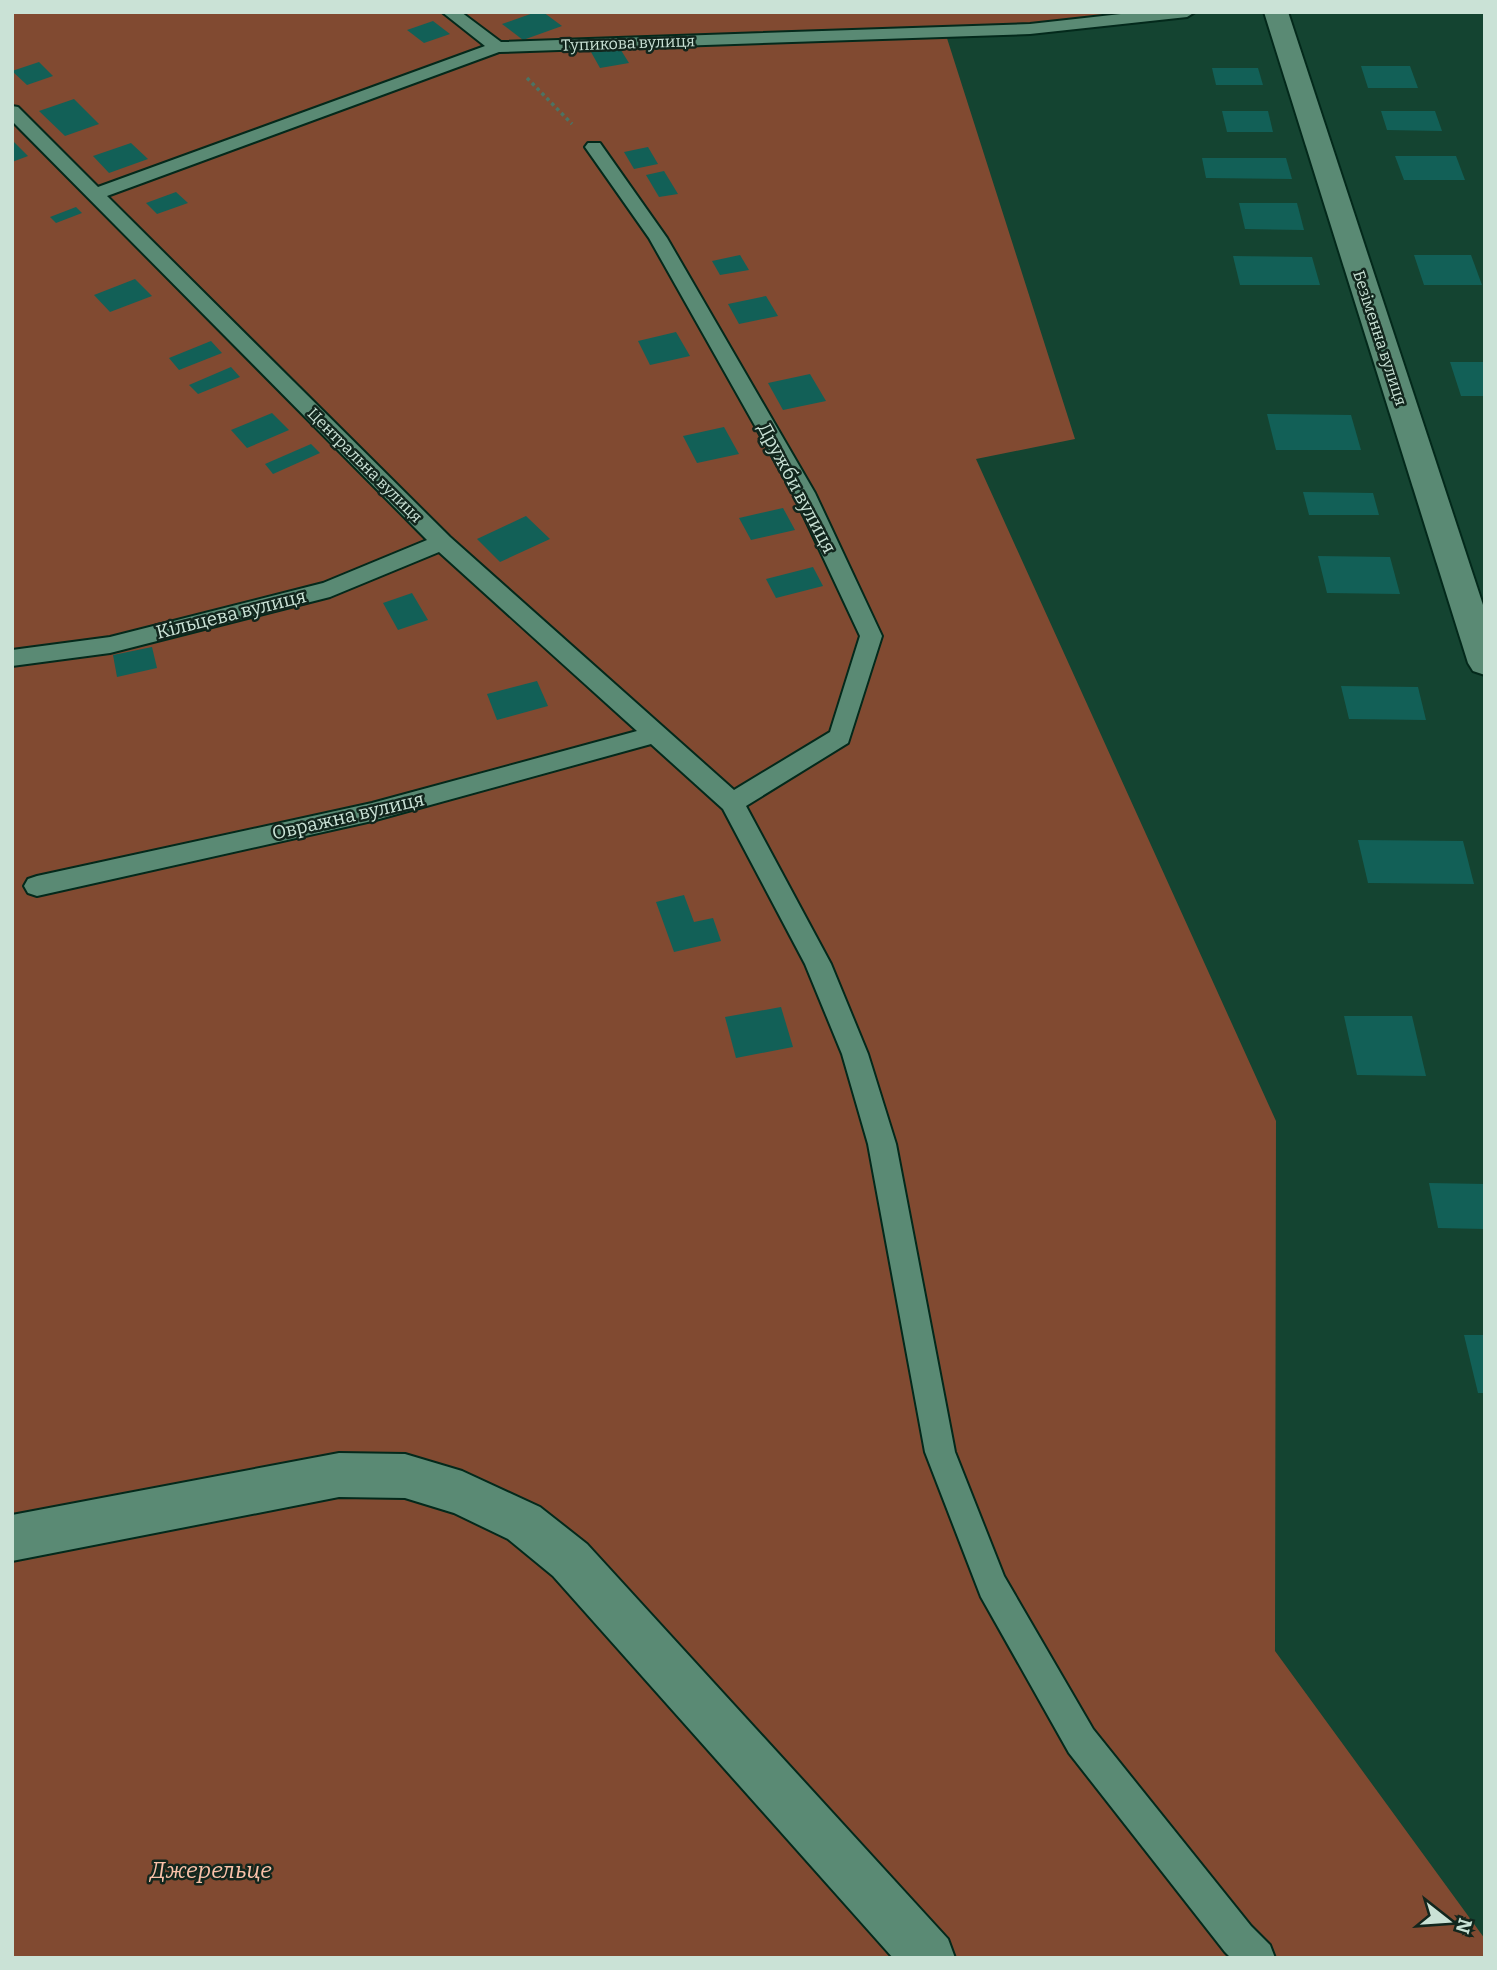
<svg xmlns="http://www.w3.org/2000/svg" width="1497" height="1970" viewBox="0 0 1497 1970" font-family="Bitter,serif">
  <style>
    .green { fill: #814a31 }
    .building { fill: #126057 }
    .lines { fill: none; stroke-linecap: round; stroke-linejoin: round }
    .lane-casing { stroke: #03291b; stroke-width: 4 }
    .street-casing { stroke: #03291b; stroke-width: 4 }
    .path { stroke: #4b7363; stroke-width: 3.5; stroke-dasharray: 3.5 3.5; stroke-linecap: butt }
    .lane { fill: #5a8a74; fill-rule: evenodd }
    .street { fill: #5a8a74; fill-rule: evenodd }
    .labels { text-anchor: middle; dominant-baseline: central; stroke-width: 5; stroke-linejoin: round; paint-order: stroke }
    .far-street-label { font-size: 16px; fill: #cae2d6; stroke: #12261d }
    .street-label { font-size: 19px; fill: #cae2d6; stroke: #12261d }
    .near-park-label { font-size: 23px; font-style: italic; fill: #f9c1a9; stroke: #12261d }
  </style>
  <rect width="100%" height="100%" fill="#144431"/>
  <polygon class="green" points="12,12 1187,12 945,32 1075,439 976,459 1276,1121 1275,1651 1485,1939 1485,1958 12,1958"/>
  <g class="building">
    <polygon points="536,12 543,12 562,26 523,40 502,24"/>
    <polygon points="433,21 450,34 424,43 407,30"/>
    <polygon points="619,47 629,63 600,68 591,52"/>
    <polygon points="39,62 53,76 27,85 12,71"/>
    <polygon points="1361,66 1410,66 1418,88 1368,88"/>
    <polygon points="1212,68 1258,68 1263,85 1216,85"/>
    <polygon points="74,99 99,124 65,136 39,111"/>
    <polygon points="1222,111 1268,111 1273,132 1227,132"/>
    <polygon points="1381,111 1435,111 1442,131 1387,130"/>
    <polygon points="12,140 28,156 12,162"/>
    <polygon points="131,143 148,159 109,173 93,156"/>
    <polygon points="648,147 658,164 634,169 624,152"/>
    <polygon points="1395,156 1456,156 1465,180 1404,180"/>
    <polygon points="1202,158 1286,158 1292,179 1206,178"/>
    <polygon points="664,171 678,194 659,197 646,175"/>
    <polygon points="176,192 188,203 157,214 146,203"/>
    <polygon points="1239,203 1297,203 1304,230 1245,229"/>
    <polygon points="76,207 82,213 56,223 50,217"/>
    <polygon points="740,255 749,270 720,275 712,261"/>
    <polygon points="1414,255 1471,255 1482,285 1424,285"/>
    <polygon points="1233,256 1312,257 1320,285 1240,285"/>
    <polygon points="135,279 152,296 110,312 94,295"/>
    <polygon points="766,296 778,316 739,324 728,304"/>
    <polygon points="676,332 690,356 650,365 638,341"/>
    <polygon points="211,341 222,353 179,370 169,358"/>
    <polygon points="1450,362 1485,362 1485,396 1461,396"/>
    <polygon points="231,367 240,377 198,394 189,385"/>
    <polygon points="810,374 826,401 783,410 768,383"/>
    <polygon points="272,413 289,430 247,448 231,430"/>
    <polygon points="1267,414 1351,415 1361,450 1276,450"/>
    <polygon points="724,427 739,454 697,463 683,436"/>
    <polygon points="311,444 320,453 273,474 265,464"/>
    <polygon points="1303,492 1373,493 1379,515 1309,515"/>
    <polygon points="783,508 795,530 751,540 739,518"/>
    <polygon points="526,516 550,539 500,562 477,539"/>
    <polygon points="1318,556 1390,557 1400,594 1327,593"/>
    <polygon points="813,567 823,586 776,598 766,579"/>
    <polygon points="412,593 428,620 398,630 383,603"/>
    <polygon points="152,647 157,668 117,677 113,655"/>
    <polygon points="537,681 548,706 497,720 487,694"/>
    <polygon points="1341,686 1418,687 1426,720 1349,719"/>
    <polygon points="1358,840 1463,841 1474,884 1368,883"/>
    <polygon points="684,895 694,922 713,918 721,941 674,952 656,902"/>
    <polygon points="781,1007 793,1047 736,1058 725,1017"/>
    <polygon points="1344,1016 1412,1016 1426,1076 1357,1075"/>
    <polygon points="1429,1183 1485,1184 1485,1229 1438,1228"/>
    <polygon points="1464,1335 1485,1335 1485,1393 1478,1393"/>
  </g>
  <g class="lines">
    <defs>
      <polygon id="lane" points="442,12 461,12 501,42 1030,24 1139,12 1195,12 1187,17 1030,34 499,52 107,196 450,537 734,790 830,732 860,636 793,493 649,238 585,147 588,143 600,143 667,238 815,493 882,636 848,743 746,806 831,964 868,1054 896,1144 955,1452 1004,1576 1093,1729 1251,1926 1270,1945 1275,1958 1231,1958 1225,1952 1069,1753 981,1597 925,1452 868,1144 842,1054 805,964 723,809 651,744 372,821 37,896 28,893 24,886 28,879 37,876 372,803 637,731 439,552 330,597 110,653 12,666 12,650 110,637 323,583 427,540 12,121 12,106 18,107 98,187 485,46"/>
      <g id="street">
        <polygon points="1264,12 1288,12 1485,611 1485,675 1473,671 1468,663"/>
        <polygon points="339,1453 405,1454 462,1471 540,1507 587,1544 948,1939 955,1958 893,1958 553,1576 508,1539 454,1513 405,1498 339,1497 12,1561 12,1515"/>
      </g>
    </defs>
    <use href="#lane" class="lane-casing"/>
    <use href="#street" class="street-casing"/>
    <polyline class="path" points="527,78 572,124"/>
    <use href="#lane" class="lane"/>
    <use href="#street" class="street"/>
  </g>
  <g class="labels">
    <g class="far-street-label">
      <text transform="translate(628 43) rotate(-2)">Тупикова вулиця</text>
      <text transform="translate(1380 338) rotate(72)">Безіменна вулиця</text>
      <text transform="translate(365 465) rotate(45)">Центральна вулиця</text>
    </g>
    <g class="street-label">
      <text transform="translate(797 488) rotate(62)">Дружби вулиця</text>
      <text transform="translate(231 614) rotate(-14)">Кільцева вулиця</text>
      <text transform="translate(348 816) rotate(-13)">Овражна вулиця</text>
    </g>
    <g class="near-park-label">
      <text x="211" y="1870">Джерельце</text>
    </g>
  </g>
  <rect width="1497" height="1970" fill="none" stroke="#cae2d6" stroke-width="28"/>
  <g transform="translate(1448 1921) rotate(107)" stroke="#12261d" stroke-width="5" paint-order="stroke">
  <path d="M0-5L12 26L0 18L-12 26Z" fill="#cae2d6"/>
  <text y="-10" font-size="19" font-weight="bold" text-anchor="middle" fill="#cae2d6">N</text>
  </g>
</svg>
